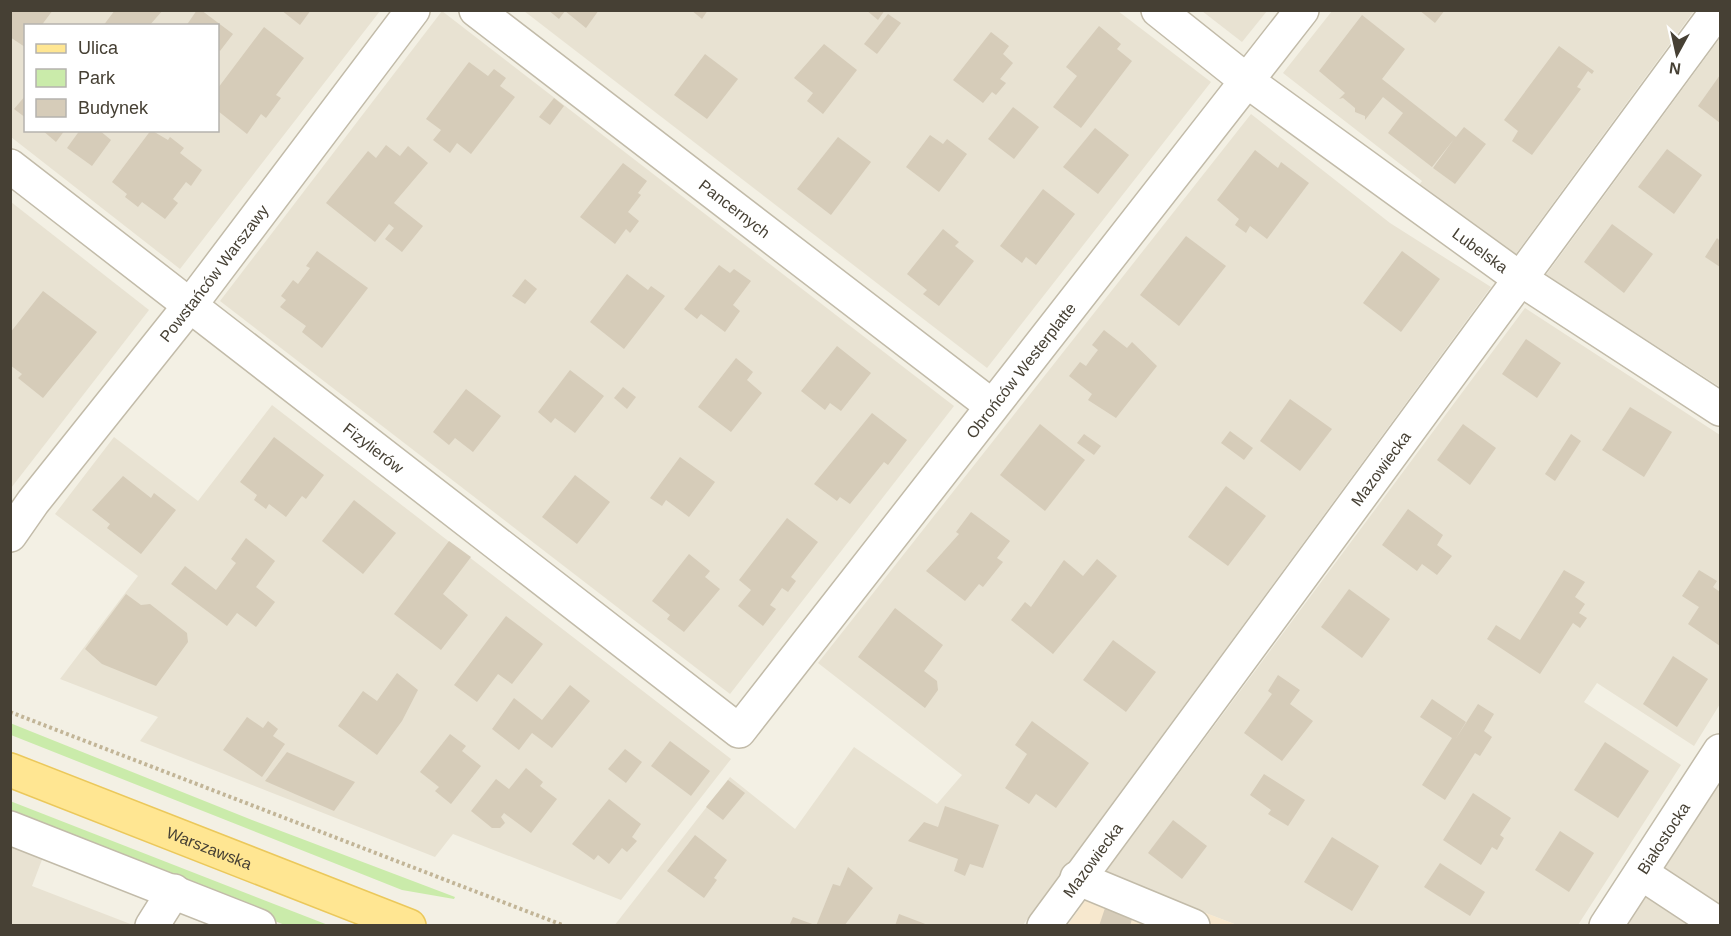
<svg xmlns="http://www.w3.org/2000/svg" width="1731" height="936" viewBox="0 0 1731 936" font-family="Helvetica,sans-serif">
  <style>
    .residential { fill: #e8e2d2; fill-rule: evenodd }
    .commercial { fill: #f7e8ce }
    .green { fill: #caebaa }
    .building { fill: #d6ccb9 }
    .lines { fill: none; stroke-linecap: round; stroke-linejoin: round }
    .minor-casing { stroke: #c2bba9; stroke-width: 36 }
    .major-casing { stroke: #ebc85b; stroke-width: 36 }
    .path { stroke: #c2b597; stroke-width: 4; stroke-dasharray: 3 3; stroke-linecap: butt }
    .minor { stroke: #fff; stroke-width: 33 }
    .major { stroke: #ffe692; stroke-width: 33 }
    .labels { text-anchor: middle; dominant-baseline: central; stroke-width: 4.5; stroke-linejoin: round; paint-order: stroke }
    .street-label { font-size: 16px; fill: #464034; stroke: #fff }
  </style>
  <rect width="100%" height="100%" fill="#f3f0e4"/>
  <g class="residential">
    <path d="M10 11H380L180 269 11 137ZM26 26H218V130H26Z"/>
    <polygon points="442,11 954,406 730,694 220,301"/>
    <polygon points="524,11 1118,11 1211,82 987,368"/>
    <polygon points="1202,11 1267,11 1242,42"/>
    <polygon points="1332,11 1694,11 1515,255 1415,190 1422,181 1283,73"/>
    <polygon points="1720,38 1720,387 1546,275"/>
    <polygon points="1251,114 1390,223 1491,287 1023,925 614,926 730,777 795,829 854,747 937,804 962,775 818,663"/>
    <polygon points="11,202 149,310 11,488"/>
    <polygon points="1525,308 1720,435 1720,704 1694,746 1597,683 1584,702 1681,765 1578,925 1237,925 1104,874"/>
    <polygon points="272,405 731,759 621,900 453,834 435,857 140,741 158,717 60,679 138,576 55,514 114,437 198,501"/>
    <polygon points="1720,776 1720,910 1659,871"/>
    <polygon points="10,845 43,857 32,886 133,925 11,925"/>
    <polygon points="1644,896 1689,925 1625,926"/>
  </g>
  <polygon class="commercial" points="1104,874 1237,925 1067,926"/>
  <g class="green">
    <polygon points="10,723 252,820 455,897 454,899 402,890 11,735"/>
    <polygon points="10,801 328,925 285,925 11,818"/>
  </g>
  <g class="building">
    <polygon points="10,10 53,10 41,26 26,26 25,47 10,37"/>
    <polygon points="115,10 163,10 149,26 103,26"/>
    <polygon points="197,10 201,10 233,34 220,51 218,49 218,26 186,26"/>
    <polygon points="281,10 311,10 300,25"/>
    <polygon points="548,10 599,10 586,28 565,11 559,19"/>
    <polygon points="691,10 708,10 702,19"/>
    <polygon points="866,10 885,10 878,20"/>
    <polygon points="1419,10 1445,10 1435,23"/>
    <polygon points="888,14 901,23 877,54 864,44"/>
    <polygon points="1362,15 1405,49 1382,79 1456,137 1464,127 1486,144 1455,184 1433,168 1454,139 1432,167 1388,133 1403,113 1383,97 1365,120 1365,116 1355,112 1355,108 1343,98 1339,99 1345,93 1319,71"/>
    <polygon points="1099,26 1121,44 1117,49 1132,61 1081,128 1053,107 1077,76 1066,67"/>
    <polygon points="264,27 304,58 276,95 281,98 266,118 261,114 247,134 218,111 218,88"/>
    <polygon points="991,32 1009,46 1003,54 1013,63 1000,79 1006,83 996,95 992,92 983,103 953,80"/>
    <polygon points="824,44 857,70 823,114 807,101 813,93 794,78"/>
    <polygon points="1559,46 1594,71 1592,74 1588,71 1577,87 1581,89 1532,155 1512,141 1518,131 1504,120"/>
    <polygon points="705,54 738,79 707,119 674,95"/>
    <polygon points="469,62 488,76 494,69 506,78 500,86 515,97 471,154 457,143 450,153 433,140 441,130 426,119"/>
    <polygon points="1720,75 1720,123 1698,106"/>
    <polygon points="26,95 26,118 14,109"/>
    <polygon points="554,98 564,106 550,125 539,117"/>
    <polygon points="1013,107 1039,127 1014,159 988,139"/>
    <polygon points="1095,128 1129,155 1098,194 1063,167"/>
    <polygon points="42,130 65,130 56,142"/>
    <polygon points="80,130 99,130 111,140 92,166 67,148"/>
    <polygon points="151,130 168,140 170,137 184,148 180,153 202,170 191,186 186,182 173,199 178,203 165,219 142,202 138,207 125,197 127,194 112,182"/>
    <polygon points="930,135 943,144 947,139 967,154 939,192 906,167"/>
    <polygon points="838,137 871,162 831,215 797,189"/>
    <polygon points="386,145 400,156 408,146 428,163 394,203 423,226 402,252 385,239 394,228 389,224 375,242 326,203 368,151 376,158"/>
    <polygon points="1667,149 1702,175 1674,214 1638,187"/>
    <polygon points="1255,150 1278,168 1281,162 1309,183 1267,239 1250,226 1246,233 1235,225 1239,219 1217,200"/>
    <polygon points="623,163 647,181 638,193 641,195 628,212 639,221 630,233 626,229 615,244 580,217"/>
    <polygon points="1043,189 1075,214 1036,265 1026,257 1022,263 1000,246"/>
    <polygon points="1612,224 1653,254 1624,293 1584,262"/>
    <polygon points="943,229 959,242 955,246 974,261 939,306 923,294 927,290 907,274"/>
    <polygon points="1186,236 1226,266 1179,326 1140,295"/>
    <polygon points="1717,238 1720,241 1720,267 1705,257"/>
    <polygon points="317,251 368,288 322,348 302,332 306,326 280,307 286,300 281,296 293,280 298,284 310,268 306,266"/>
    <polygon points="1402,251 1440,279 1401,332 1363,303"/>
    <polygon points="719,265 730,273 734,269 751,281 733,305 740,311 725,332 701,314 697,319 684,309"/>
    <polygon points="627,274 648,290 651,286 665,296 624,349 590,322"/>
    <polygon points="525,279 537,289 525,304 512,296"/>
    <polygon points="43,291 97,332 43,398 18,378 22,374 10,365 10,333"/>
    <polygon points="1104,330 1127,348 1132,342 1157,366 1116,418 1088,400 1092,394 1069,376 1080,362 1086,366 1091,359 1098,350 1092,345"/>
    <polygon points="1526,339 1561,363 1537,398 1502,374"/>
    <polygon points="837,346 871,373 841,411 830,403 825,410 801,391"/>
    <polygon points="736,358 753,372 747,380 762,393 731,432 698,407"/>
    <polygon points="570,370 604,396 575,433 555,418 551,423 538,412"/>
    <polygon points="623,387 636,397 627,409 614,398"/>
    <polygon points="466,389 501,416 473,452 455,438 449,445 433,432"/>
    <polygon points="1290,399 1332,429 1300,471 1260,441"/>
    <polygon points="1630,407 1672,432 1644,477 1602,450"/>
    <polygon points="872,413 907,440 888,465 884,462 850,504 840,497 837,501 814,484"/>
    <polygon points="1040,424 1085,460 1045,511 1000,475"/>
    <polygon points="1463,424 1496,448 1470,485 1437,460"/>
    <polygon points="1230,431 1253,448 1244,460 1221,443"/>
    <polygon points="1084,434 1101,446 1094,455 1077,443"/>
    <polygon points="1571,434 1581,441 1555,481 1545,474"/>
    <polygon points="274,437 324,475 306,499 302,496 286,517 269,504 266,509 254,500 257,495 240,482"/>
    <polygon points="680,457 715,482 689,517 666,500 662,506 650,498"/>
    <polygon points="575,475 610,502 577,544 542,517"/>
    <polygon points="123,476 151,498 154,493 176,510 141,554 107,528 110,524 92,510"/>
    <polygon points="1226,486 1266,516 1228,566 1188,537"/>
    <polygon points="354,500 396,533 363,574 322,541"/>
    <polygon points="1408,509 1443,535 1437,545 1452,556 1437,575 1422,564 1417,571 1382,545"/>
    <polygon points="971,512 1010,541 997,558 1003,562 983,587 979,584 965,601 926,571 959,534 956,532"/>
    <polygon points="787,518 818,542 791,577 796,581 788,592 782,588 770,605 776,609 763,626 738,606 751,590 739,580"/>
    <polygon points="246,538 275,561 256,587 275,602 256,627 237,613 227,626 171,584 185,566 216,590 236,563 231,559"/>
    <polygon points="449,541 471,557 443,594 468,615 441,650 394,614"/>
    <polygon points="689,554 710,571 705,577 720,589 684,632 667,619 670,615 652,601"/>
    <polygon points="1097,559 1117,576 1053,654 1011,620 1025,602 1031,607 1064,560 1083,576"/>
    <polygon points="1564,570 1585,582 1575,597 1585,604 1579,613 1587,618 1580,628 1573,623 1540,674 1487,639 1496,625 1520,640"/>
    <polygon points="1699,570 1717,581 1713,587 1720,592 1720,646 1688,624 1699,607 1682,596"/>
    <polygon points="1349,589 1390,619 1362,658 1321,627"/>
    <polygon points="126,594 141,605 150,604 187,633 188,642 156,686 102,664 85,649"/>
    <polygon points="895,608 943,645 924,671 937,681 938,690 925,708 858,657"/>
    <polygon points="506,616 543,644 512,684 498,674 477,702 454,685"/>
    <polygon points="1113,640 1156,672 1126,712 1083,680"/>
    <polygon points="1673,656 1708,679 1677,727 1643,704"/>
    <polygon points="397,673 418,690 402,721 377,755 338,726 363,691 377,701"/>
    <polygon points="1278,675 1300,690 1290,704 1313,721 1282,761 1244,733 1272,694 1268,691"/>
    <polygon points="570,685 590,701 552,748 532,733 519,750 492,729 514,698 542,720"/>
    <polygon points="1432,699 1466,722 1455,740 1478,704 1494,714 1484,731 1492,737 1480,756 1475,753 1445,800 1422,785 1452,738 1420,717"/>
    <polygon points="247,717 263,728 268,721 278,729 273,736 285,744 262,777 223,750"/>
    <polygon points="1032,721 1089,763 1056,808 1036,794 1029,804 1005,788 1027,754 1015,745"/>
    <polygon points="450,734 466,746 462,751 481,766 451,804 435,791 439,787 420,772"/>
    <polygon points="670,741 710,771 691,796 651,766"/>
    <polygon points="1605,742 1649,771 1618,818 1574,790"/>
    <polygon points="625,749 642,762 626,783 608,769"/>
    <polygon points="287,752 355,782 334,811 265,781"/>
    <polygon points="526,768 543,782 540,786 557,799 531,833 504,813 501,817 505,823 500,828 492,828 471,811 496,779 509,789"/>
    <polygon points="1264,774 1305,800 1288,826 1268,814 1271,810 1250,795"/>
    <polygon points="728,780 745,793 723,820 706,807"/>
    <polygon points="1473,793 1511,818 1500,835 1504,838 1497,850 1492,847 1481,865 1443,840"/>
    <polygon points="609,799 641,824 632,837 637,841 627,852 622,848 609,864 598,855 594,860 572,844"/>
    <polygon points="945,806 999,825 983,868 970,864 965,876 954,871 958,859 908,841 924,822 938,827"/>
    <polygon points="1173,820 1207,846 1182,879 1148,853"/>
    <polygon points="1560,831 1594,853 1569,892 1535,870"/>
    <polygon points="695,835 727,860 714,878 717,880 704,898 667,871"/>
    <polygon points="1332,837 1379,866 1352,911 1304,882"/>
    <polygon points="1440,863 1485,892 1470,916 1424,887"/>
    <polygon points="848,867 873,888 844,926 816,926 833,884 840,886"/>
    <polygon points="1105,908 1132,919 1130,926 1099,926"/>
    <polygon points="899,914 928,925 928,926 895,926"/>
    <polygon points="793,917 815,925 815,926 789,926"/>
  </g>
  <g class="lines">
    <defs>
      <g id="minor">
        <path id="s1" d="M476 10 992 406"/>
        <path id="s2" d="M1158 10 1247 81 1519 278 1720 409"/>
        <path id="s3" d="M10 166 739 731 1302 10"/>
        <path id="s4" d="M10 535 33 502 191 304 413 10"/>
        <polyline points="10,828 259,926"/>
        <polyline points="1641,873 1720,925"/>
        <polyline points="1077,878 1193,926"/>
        <polyline points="152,926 174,891"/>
        <path id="s5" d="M1044 926 1718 10"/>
        <path id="s6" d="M1606 926 1720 751"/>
      </g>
      <g id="major">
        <path id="s7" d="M10 770 409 926"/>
      </g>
    </defs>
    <use href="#minor" class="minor-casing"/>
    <use href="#major" class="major-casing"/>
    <polyline class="path" points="10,712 565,926"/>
    <use href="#minor" class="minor"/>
    <use href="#major" class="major"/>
  </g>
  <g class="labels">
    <g class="street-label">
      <text stroke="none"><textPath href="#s1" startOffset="326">Pancernych</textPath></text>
      <text stroke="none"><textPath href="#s2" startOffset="402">Lubelska</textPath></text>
      <text stroke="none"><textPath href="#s4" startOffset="332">Powstańców Warszawy</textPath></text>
      <text stroke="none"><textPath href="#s3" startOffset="1380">Obrońców Westerplatte</textPath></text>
      <text stroke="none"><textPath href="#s3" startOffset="460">Fizylierów</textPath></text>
      <text stroke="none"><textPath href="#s5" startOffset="568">Mazowiecka</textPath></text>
      <text stroke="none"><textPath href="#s6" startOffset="105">Białostocka</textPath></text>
      <text stroke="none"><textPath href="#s7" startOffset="214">Warszawska</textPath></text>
      <text stroke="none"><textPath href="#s5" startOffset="82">Mazowiecka</textPath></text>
    </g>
  </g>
  <rect width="1731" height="936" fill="none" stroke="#464034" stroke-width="24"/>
  <rect x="24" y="24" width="195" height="108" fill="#ffffff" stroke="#b5b3ae" stroke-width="1.5"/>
  <rect x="36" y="44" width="30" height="9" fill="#ffe692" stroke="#b5b3ae" stroke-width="1.5"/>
  <text x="78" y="54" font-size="18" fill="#464034">Ulica</text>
  <rect x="36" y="69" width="30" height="18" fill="#caebaa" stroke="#b5b3ae" stroke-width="1.5"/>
  <text x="78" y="84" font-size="18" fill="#464034">Park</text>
  <rect x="36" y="99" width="30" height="18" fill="#d6ccb9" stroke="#b5b3ae" stroke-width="1.5"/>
  <text x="78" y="114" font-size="18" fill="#464034">Budynek</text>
  <g transform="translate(1677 54) rotate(188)" stroke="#ffffff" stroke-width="4.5" paint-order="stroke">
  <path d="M0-4.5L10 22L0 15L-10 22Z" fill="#464034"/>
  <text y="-9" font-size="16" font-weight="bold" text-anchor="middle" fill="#464034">N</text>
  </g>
</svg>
